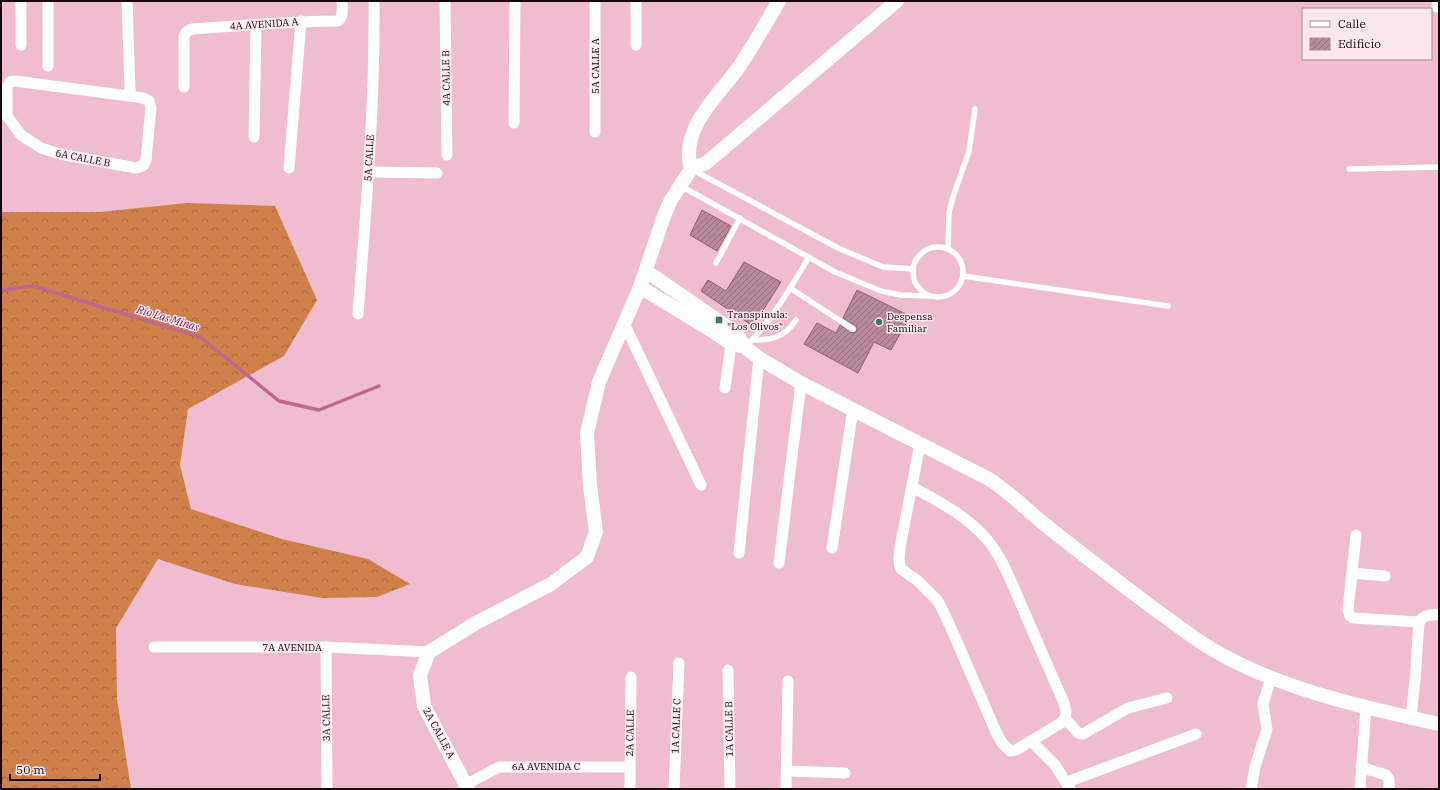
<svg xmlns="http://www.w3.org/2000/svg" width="1440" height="790" viewBox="0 0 1440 790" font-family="'IBM Plex Serif',serif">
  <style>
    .forest { fill: url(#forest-crowns) }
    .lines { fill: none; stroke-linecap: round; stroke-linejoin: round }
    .stream { stroke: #bf678d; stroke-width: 3.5 }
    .building { fill: url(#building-hatch); stroke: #8d6072 }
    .service { stroke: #fff; stroke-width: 5.5 }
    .minor { stroke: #fff; stroke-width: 11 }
    .tertiary { stroke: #fff; stroke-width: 14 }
    .poi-dot { fill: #387867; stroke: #fce7ee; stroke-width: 1.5 }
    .labels { text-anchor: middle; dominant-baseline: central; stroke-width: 3; stroke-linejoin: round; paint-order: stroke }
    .street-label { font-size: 10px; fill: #17070d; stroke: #fce7ee }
    .poi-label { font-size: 10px; fill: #17070d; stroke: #fce7ee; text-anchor: start }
    .water-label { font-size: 11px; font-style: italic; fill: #7e104d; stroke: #fce7ee }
  </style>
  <defs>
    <pattern id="forest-crowns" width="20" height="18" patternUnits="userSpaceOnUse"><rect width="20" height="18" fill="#d0804a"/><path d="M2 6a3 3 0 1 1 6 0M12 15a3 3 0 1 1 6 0" fill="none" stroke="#a8673c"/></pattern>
    <pattern id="building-hatch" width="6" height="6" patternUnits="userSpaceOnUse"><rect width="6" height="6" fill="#b98a9c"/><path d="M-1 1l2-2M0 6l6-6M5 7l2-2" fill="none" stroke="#956f7e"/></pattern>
  </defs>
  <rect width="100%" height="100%" fill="#efbcd0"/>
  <polygon class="forest" points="187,203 275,206 317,300 284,356 188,409 180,465 191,509 282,539 368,559 410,584 377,597 322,598 235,584 158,559 116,628 117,699 131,789 1,789 1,212 100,212"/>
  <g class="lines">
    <polyline class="stream" points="1,290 33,286 200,337 279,401 319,410 379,386"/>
  </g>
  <g class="building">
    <polygon points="702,210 731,226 717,251 690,235"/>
    <polygon points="744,262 781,282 753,326 701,291 708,280 726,291"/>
    <polygon points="857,290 910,316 891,350 874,342 858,373 804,344 817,323 836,333 840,325 851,333 856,332 857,329 856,326 843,318"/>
  </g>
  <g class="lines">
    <g class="service">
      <polyline points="1349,169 1439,167"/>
      <polyline points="693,170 838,248 883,267 913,269"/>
      <polyline points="681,186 835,272 881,291 900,295 929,296"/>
      <circle cx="938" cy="272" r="25"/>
      <polyline points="948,249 949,212 954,194 969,151 975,109"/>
      <polyline points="716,263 740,218"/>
      <polyline points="963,276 1168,306"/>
      <polyline points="790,288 853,329"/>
      <path d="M752 340C772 340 784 338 796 320"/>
      <path d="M746 346C771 322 791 287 809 257"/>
    </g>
    <g class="minor">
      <polyline points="21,1 21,45"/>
      <polyline points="48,1 48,66"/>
      <polyline points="127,1 130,91 129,96"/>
      <polyline points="445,1 447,155"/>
      <polyline points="636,1 636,45"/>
      <polyline points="1437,7 1438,1"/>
      <polygon points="15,81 129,96 143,98 149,101 151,108 146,159 144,165 136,168 60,154 41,148 21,135 7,116 7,87 10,82"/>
      <path d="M184 87V36L186 32 192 29C241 26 290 21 338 21 344 16 342 8 342 1"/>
      <polyline points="514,123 515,1"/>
      <polyline points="595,132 595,1"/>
      <polyline points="254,137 256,24"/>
      <polyline points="289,168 301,21"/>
      <polyline points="369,172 437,173"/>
      <path d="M358 314C366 210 375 106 374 1"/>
      <polyline points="624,323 701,485"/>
      <polyline points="725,388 731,344"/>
      <path d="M912 487C936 500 961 513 980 532 1002 553 1012 585 1024 611 1037 642 1051 673 1064 703L1066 712 1065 718 1061 723 1016 750 1010 751 1002 743 996 732 951 628 940 605 937 600 918 581 901 569C897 561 900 551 901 542L920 444"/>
      <polyline points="1356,535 1348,610 1350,616 1353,618 1419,622 1415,680 1411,717"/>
      <polyline points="832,548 853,409"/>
      <polyline points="739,553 759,358"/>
      <polyline points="779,563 801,383"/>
      <polyline points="1352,573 1385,576"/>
      <path d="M1419 622C1424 615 1430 614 1439 615"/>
      <polyline points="154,647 326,647 429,652"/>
      <polyline points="326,647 327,789"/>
      <polyline points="728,670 730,789"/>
      <polyline points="1065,718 1078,733 1083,734 1128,708 1167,698"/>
      <polyline points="1031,741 1055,765 1070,789"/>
      <polyline points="1361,767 1386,775 1389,779 1389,789"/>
      <polyline points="787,771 845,773"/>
      <polyline points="1067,782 1196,734"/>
      <polyline points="467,784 499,767 630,767"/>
      <polyline points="630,789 631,677"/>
      <polyline points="674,789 679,663"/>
      <polyline points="786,789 788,681"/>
      <polyline points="1251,789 1255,767 1267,729 1263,704 1271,677"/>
      <polyline points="1360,789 1366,707"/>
    </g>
    <g class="tertiary">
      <path d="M691 169C680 130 715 99 736 71 752 49 765 24 779 1"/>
      <path d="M646 271 736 333 745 347 759 358 801 383 989 479C1009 492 1025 508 1043 523 1079 552 1116 580 1153 608 1172 621 1190 636 1210 648 1278 689 1362 707 1439 724"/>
      <polyline points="640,287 714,332 731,344 745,347"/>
      <polyline points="468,789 424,706 420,675 429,652 476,623 551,584 587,557 596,532 590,486 587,433 599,382 640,287 665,213 671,200 691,169 706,163 897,1"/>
    </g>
  </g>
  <g class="poi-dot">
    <rect x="715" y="316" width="8" height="8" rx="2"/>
    <circle cx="879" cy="322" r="4"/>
  </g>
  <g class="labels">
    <g class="street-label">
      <text transform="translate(264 24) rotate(-4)">4A AVENIDA A</text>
      <text transform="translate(595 66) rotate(-90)">5A CALLE A</text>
      <text transform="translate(446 78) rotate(-91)">4A CALLE B</text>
      <text transform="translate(83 158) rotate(11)">6A CALLE B</text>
      <text transform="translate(369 158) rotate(-87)">5A CALLE</text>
      <text x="292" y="647">7A AVENIDA</text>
      <text transform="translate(326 718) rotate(-91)">3A CALLE</text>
      <text transform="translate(676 726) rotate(-88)">1A CALLE C</text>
      <text transform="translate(729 729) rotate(-91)">1A CALLE B</text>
      <text transform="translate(439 733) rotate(62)">2A CALLE A</text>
      <text transform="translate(630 733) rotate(-89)">2A CALLE</text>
      <text x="546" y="766">6A AVENIDA C</text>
    </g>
    <g class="poi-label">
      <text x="727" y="314">Transpinula:<tspan x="727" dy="12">"Los Olivos"</tspan></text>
      <text x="887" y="316">Despensa<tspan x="887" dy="12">Familiar</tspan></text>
    </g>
    <g class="water-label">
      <text transform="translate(168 318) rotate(17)">Río Las Minas</text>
    </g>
  </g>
  <rect width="1440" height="790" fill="none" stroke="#17070d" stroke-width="4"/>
  <rect x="1302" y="8" width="130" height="52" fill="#fce7ee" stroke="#a08d94"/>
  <rect x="1310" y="21" width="20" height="6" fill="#ffffff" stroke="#a08d94"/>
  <text x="1338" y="28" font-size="12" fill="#17070d">Calle</text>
  <rect x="1310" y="38" width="20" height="12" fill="url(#building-hatch)" stroke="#a08d94"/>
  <text x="1338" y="48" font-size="12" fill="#17070d">Edificio</text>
  <path d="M10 774v6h90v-6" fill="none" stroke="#17070d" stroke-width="2"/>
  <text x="16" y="774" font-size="12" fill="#17070d" stroke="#fce7ee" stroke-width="3" paint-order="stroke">50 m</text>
</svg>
